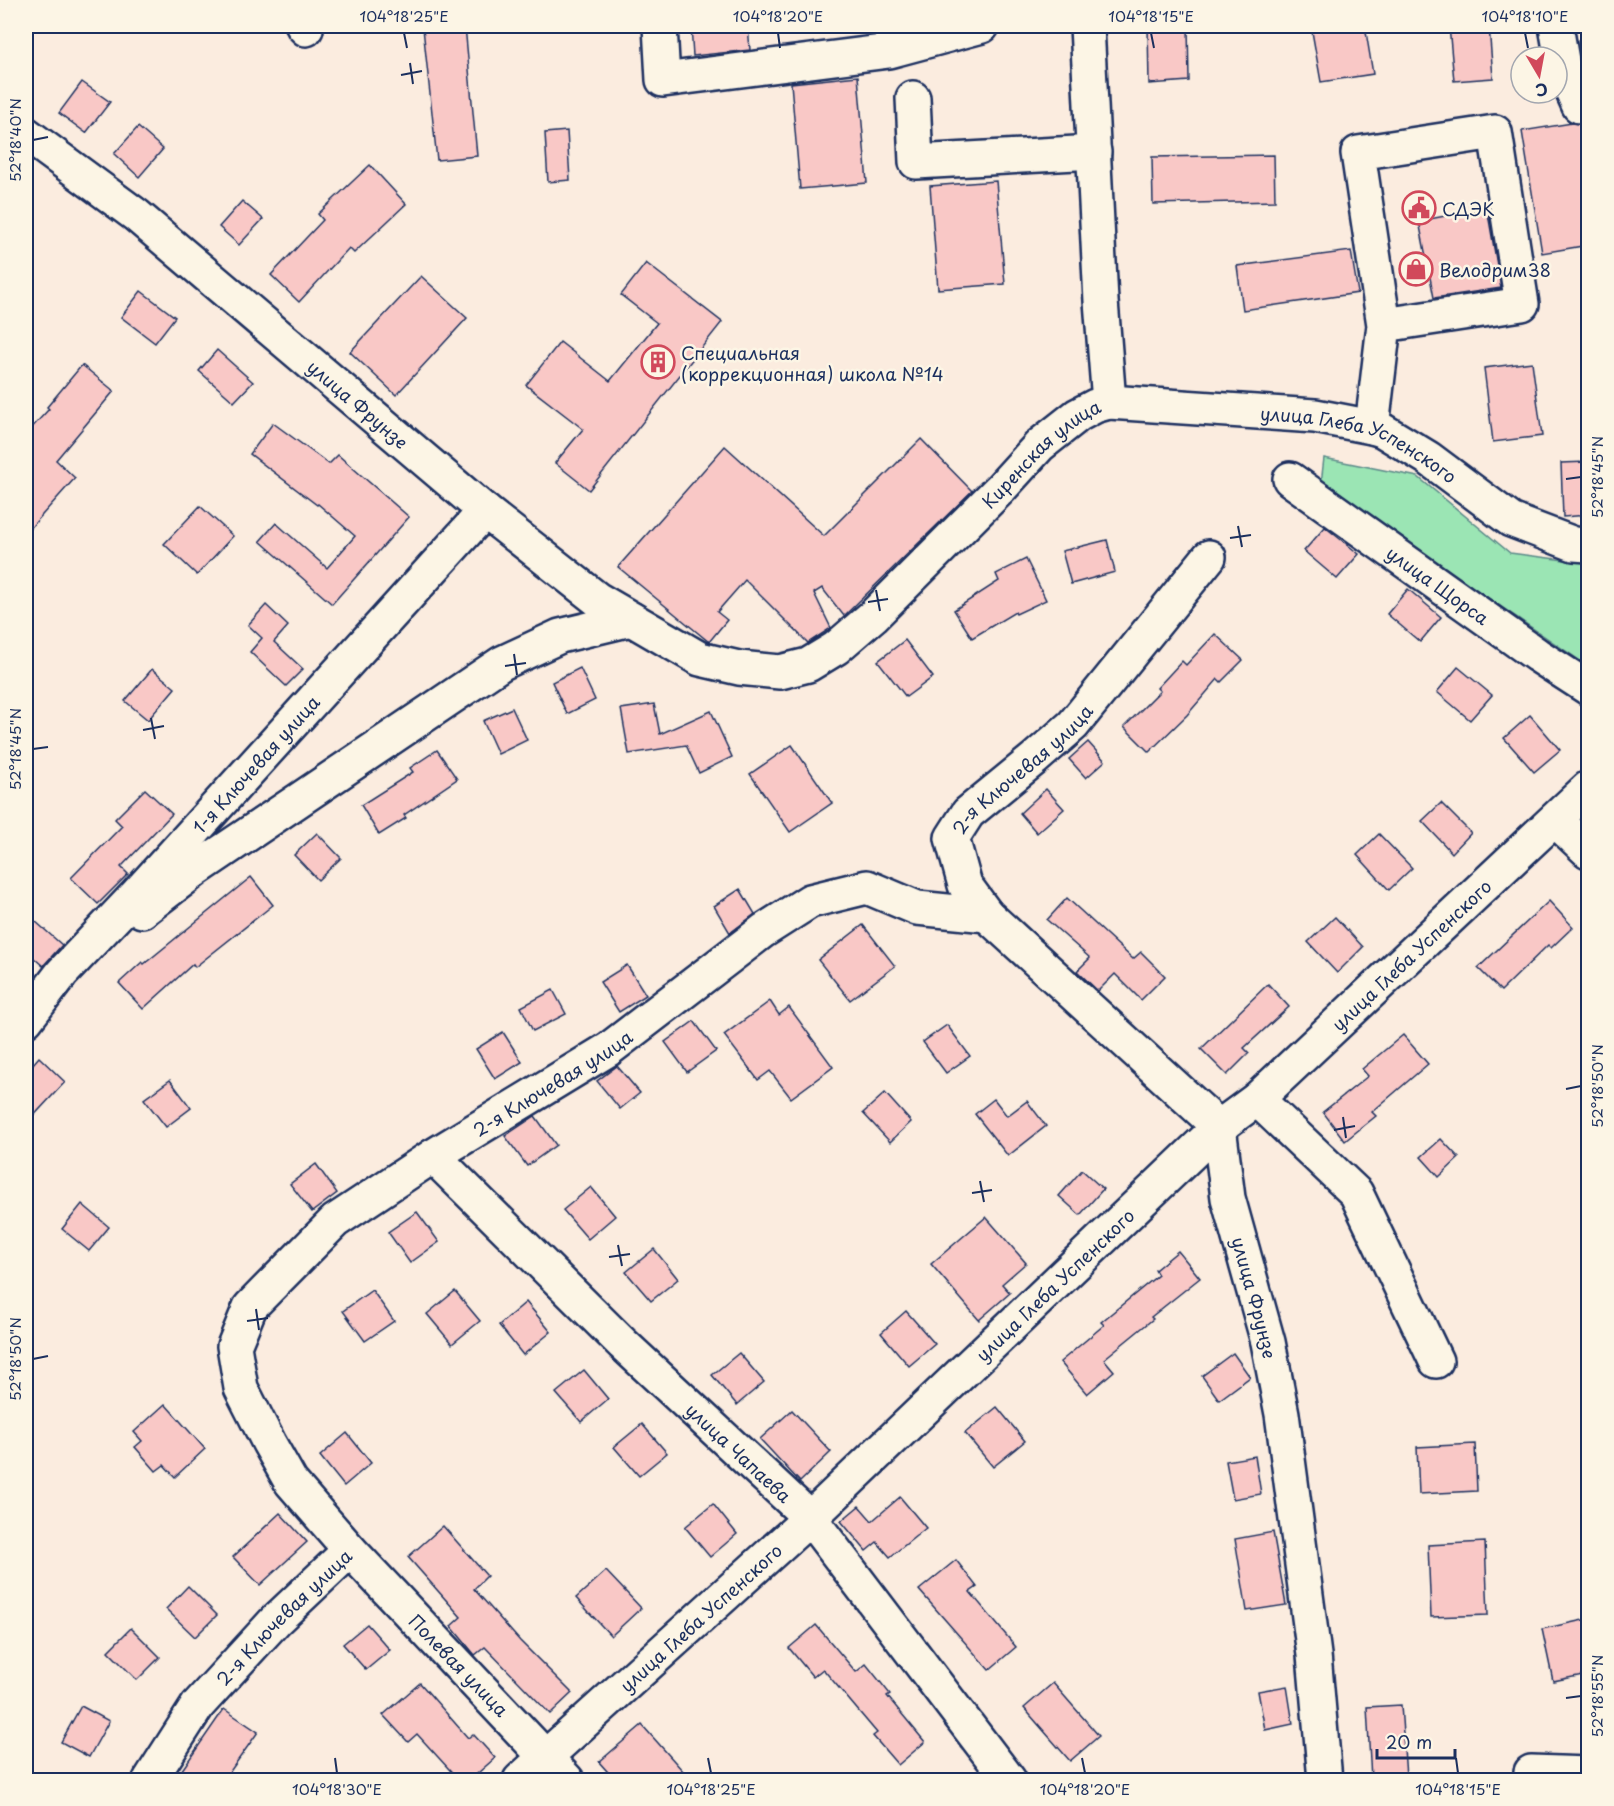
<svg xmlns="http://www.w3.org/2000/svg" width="1614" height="1806" viewBox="0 0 1614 1806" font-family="'Playpen Sans',sans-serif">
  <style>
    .green { fill: #9be5b4; stroke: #5b8a89; stroke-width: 1.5 }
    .building { fill: #f9c8c6; stroke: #1b2f5e; stroke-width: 1.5 }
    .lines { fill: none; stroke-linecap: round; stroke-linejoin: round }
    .minor-casing { stroke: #1b2f5e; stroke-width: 38 }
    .path { stroke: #1b2f5e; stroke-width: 4; stroke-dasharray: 1.5 4.5; stroke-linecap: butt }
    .minor { stroke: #fcf5e5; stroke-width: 33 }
    .ticks { fill: none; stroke: #1b2f5e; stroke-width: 2 }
    .labels { text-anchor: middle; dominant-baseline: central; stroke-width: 5; stroke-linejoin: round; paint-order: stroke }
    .poi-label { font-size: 18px; fill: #1b2f5e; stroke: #fcf5e5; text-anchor: start }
    .street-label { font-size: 18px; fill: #1b2f5e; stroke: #fcf5e5 }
    .neatline { fill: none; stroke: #1b2f5e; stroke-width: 2 }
    .ticks-label { font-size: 15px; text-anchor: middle; fill: #1b2f5e }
  </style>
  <rect width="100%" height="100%" fill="#fbecdf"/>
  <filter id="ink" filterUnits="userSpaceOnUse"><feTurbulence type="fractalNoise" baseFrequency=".0167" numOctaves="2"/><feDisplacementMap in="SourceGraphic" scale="12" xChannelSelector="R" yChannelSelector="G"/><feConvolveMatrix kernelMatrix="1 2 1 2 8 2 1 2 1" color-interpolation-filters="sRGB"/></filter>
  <g filter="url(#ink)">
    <polygon class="green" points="1324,458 1418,477 1510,553 1588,563 1588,666 1321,484"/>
    <g class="building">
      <polygon points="449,26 465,26 477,156 437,160 423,28"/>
      <polygon points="691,26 748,26 750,50 693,56"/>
      <polygon points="1148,26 1188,26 1189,81 1149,84"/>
      <polygon points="1311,26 1365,26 1373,74 1321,82"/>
      <polygon points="1449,26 1489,26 1493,78 1454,81"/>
      <polygon points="858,76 867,183 800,189 791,83"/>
      <polygon points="82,82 110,102 86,133 59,113"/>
      <polygon points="1572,123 1588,125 1588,245 1542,253 1522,131"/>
      <polygon points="138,127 163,149 139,177 114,154"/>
      <polygon points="567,131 570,180 548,182 545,133"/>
      <polygon points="1274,155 1275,201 1153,204 1152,157"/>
      <polygon points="370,165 406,204 354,253 349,248 299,302 271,275 323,220 318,214"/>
      <polygon points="996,181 1005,284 938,289 930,186"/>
      <polygon points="242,201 263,219 239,245 219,227"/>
      <polygon points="1487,208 1501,288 1434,298 1419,221"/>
      <polygon points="1351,251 1358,293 1243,310 1237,266"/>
      <polygon points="646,263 722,322 589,490 555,463 583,429 526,385 560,342 610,381 657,323 621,295"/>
      <polygon points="421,276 467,318 396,395 350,352"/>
      <polygon points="141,291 175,317 155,343 121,317"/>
      <polygon points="217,350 253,382 234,402 199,371"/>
      <polygon points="1532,362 1542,436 1493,442 1484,368"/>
      <polygon points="82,365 114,391 56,460 75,478 26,533 26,434 49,409 47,407"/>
      <polygon points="273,423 329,464 338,455 409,517 332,604 260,541 276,523 327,568 355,536 318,504 317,505 250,454"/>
      <polygon points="921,439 972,491 844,616 822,588 814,593 831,628 808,643 745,580 717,612 727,620 709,642 618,567 725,446 824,536"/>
      <polygon points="1588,462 1588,515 1563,517 1561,463"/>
      <polygon points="200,506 233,536 197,575 164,544"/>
      <polygon points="1325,527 1359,554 1337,579 1304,551"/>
      <polygon points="1107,540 1115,572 1071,584 1062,551"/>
      <polygon points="1026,559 1046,600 1016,614 1015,612 972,638 954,610 999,581 996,574"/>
      <polygon points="1408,589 1441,617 1420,642 1387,614"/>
      <polygon points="266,605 288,626 274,642 303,669 286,686 250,652 262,638 248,625"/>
      <polygon points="1215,634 1243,660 1221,682 1218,679 1187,715 1149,752 1124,727 1160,691 1157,688 1182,661 1186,665"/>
      <polygon points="905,640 933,677 906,697 878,661"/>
      <polygon points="1458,667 1492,695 1470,720 1437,692"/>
      <polygon points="580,668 595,700 567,714 552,682"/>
      <polygon points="152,669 175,688 148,720 125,701"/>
      <polygon points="654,704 660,734 711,711 732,757 699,773 686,745 629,754 621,709"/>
      <polygon points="512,708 527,740 498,754 483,721"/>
      <polygon points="1530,715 1560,750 1534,772 1504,738"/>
      <polygon points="1088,742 1105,761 1086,778 1069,759"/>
      <polygon points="792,745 832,803 790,832 750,774"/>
      <polygon points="437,750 457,779 404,815 406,818 379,835 361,805 413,772 410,768"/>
      <polygon points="145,789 172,814 121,867 128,874 98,904 71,878 122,826 115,819"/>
      <polygon points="1046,789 1064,809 1037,833 1020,813"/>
      <polygon points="1441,803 1471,833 1452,853 1422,821"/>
      <polygon points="317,833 341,858 318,880 294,855"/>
      <polygon points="1379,834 1412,868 1389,890 1357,855"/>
      <polygon points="251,877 273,905 195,967 193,964 143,1009 119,983 142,962 144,964"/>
      <polygon points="740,889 755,914 730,933 714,906"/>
      <polygon points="1067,898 1133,959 1141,952 1165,976 1141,1000 1115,974 1098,991 1077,971 1090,958 1047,920"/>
      <polygon points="1549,901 1573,927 1551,948 1548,945 1501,991 1478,968"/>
      <polygon points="26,913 62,945 43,966 26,951"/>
      <polygon points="1335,917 1363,947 1337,973 1308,942"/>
      <polygon points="863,925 895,966 850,1000 818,960"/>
      <polygon points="627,965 646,995 619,1012 600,982"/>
      <polygon points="1268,984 1289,1007 1244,1048 1249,1053 1227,1075 1201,1049"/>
      <polygon points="553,990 566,1014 533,1031 521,1007"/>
      <polygon points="770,1001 779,1015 789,1007 833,1067 791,1098 770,1071 758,1080 724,1035"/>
      <polygon points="694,1021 716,1051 687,1072 665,1042"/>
      <polygon points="947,1025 970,1056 946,1073 923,1042"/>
      <polygon points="503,1032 522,1062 495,1079 476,1049"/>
      <polygon points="1403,1035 1428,1064 1372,1112 1376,1116 1345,1141 1323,1112 1368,1076 1362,1069"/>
      <polygon points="39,1057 65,1082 26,1124 26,1072"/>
      <polygon points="617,1066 640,1093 620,1109 597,1081"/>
      <polygon points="170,1080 191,1108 166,1127 144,1099"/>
      <polygon points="885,1093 911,1122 890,1142 863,1113"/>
      <polygon points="994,1099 1007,1116 1027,1101 1046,1126 1008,1156 975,1114"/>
      <polygon points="535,1116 556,1145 527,1166 505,1136"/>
      <polygon points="1441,1139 1459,1158 1439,1177 1421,1157"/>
      <polygon points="316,1164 337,1193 312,1212 290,1184"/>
      <polygon points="1082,1170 1103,1189 1080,1215 1059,1196"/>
      <polygon points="591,1187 615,1216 588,1239 563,1210"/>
      <polygon points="82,1204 109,1227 89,1251 62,1229"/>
      <polygon points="417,1212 439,1242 410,1263 388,1232"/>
      <polygon points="986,1217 1026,1263 1002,1284 1010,1293 979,1320 931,1264"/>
      <polygon points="654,1249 678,1279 651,1301 626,1272"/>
      <polygon points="1178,1251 1200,1278 1151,1317 1153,1319 1104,1359 1114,1371 1087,1394 1060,1362 1104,1325 1101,1322 1158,1275 1155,1270"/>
      <polygon points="372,1290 394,1321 365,1341 343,1311"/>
      <polygon points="455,1291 480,1321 452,1344 427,1314"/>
      <polygon points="526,1302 551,1332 523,1355 499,1325"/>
      <polygon points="906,1311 935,1344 909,1366 881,1333"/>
      <polygon points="739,1353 764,1382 737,1405 712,1375"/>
      <polygon points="1233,1353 1250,1377 1219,1400 1202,1376"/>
      <polygon points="584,1370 608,1399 581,1422 556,1393"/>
      <polygon points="165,1404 205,1449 175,1477 164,1465 156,1471 135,1447 142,1441 134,1432"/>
      <polygon points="997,1407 1025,1441 993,1467 965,1433"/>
      <polygon points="792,1410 831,1452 800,1482 760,1439"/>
      <polygon points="642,1424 667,1453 639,1476 614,1447"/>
      <polygon points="347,1433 371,1463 344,1486 320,1456"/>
      <polygon points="1475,1444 1477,1491 1419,1494 1417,1447"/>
      <polygon points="1255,1456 1261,1494 1233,1499 1226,1461"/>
      <polygon points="900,1497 926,1528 890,1557 877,1542 866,1551 841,1521 859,1506 872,1521"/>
      <polygon points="713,1504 737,1534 710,1557 685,1527"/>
      <polygon points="280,1513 307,1542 260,1585 233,1557"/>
      <polygon points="443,1526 487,1576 474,1589 520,1641 572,1693 550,1714 485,1647 475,1655 451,1626 461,1617 408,1557"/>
      <polygon points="1273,1532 1286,1605 1247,1611 1235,1539"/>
      <polygon points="1485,1542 1488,1615 1431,1617 1428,1545"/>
      <polygon points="956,1560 977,1587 970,1592 1016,1647 989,1670 919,1590"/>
      <polygon points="606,1571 641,1608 611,1636 576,1598"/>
      <polygon points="188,1586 217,1615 195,1637 166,1609"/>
      <polygon points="1588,1619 1588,1674 1553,1681 1542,1629"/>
      <polygon points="367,1624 390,1650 366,1670 343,1644"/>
      <polygon points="816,1625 856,1672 866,1664 890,1694 887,1696 925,1742 898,1765 873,1736 877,1733 823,1669 813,1677 789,1648"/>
      <polygon points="131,1628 160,1657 137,1680 108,1651"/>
      <polygon points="420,1683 468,1738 473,1734 495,1758 470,1780 459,1780 417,1734 408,1742 383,1715"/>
      <polygon points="1053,1683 1099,1736 1070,1761 1024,1708"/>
      <polygon points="1287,1686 1293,1724 1265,1730 1258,1691"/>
      <polygon points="1401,1705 1406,1777 1371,1779 1367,1707"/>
      <polygon points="81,1706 109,1721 89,1757 61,1742"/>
      <polygon points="224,1709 258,1732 224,1780 175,1780"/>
      <polygon points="642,1725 691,1780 615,1780 599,1762"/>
    </g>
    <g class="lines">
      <defs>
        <g id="minor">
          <polyline points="303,26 306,29"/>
          <polyline points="660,26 663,80 889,51 982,26"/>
          <polyline points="1087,26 1101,301 1109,402"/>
          <polyline points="1556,26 1564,72 1579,106 1588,106"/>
          <polyline points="913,98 916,162 1094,152"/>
          <path id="s1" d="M26 134 136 215 485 511 597 599 700 659 739 668 780 672 808 665 836 648 873 616 1000 489 1040 445 1078 415 1095 406 1109 402 1315 416 1372 427 1382 430 1428 458 1511 520 1574 544 1588 545"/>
          <polyline points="1372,427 1384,325 1522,304 1495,132 1358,153 1384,325"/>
          <path id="s2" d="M1290 479 1537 655 1588 688"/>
          <polyline points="1555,820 1588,851"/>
          <polyline points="142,911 198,868 502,663 560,636 631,619"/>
          <path id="s3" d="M987 915 1219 1127 1228 1198 1268 1342 1282 1414 1314 1655 1325 1780"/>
          <path id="s4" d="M26 1020 62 973 137 894 485 511"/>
          <polyline points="1257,1099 1356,1193 1436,1361"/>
          <path id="s5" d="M433 1156 623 1344 810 1518 1009 1780"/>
          <polyline points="1531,1772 1588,1774"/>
          <path id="s6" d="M150 1780 198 1705 276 1620 350 1550"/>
          <path id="s7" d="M520 1780 810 1518 1219 1127 1257 1099 1588 788"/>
          <path id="s8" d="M567 1780 350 1550 291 1482 269 1443 241 1388 234 1346 250 1307 335 1221 433 1156 609 1049 763 931 810 901 867 887 917 908 987 915 965 885 952 838 968 813 1034 759 1073 725 1209 557"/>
        </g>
      </defs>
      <use href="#minor" class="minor-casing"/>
      <polyline class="path" points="786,26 787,36"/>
      <use href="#minor" class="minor"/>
    </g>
  </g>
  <path class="ticks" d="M404 33 407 48M778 33 780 48M1151 33 1154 48M1525 33 1528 48M410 63 413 84M401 75 422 71M33 140 48 137M1566 479 1581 477M1238 526 1242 547M1230 538 1251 535M876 590 880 611M868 602 888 599M514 654 517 675M505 666 526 663M151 718 155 739M143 730 164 726M33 749 48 747M1566 1089 1581 1086M1343 1117 1346 1138M1334 1130 1355 1126M980 1181 984 1202M972 1193 992 1190M618 1245 622 1266M609 1257 630 1254M256 1309 259 1330M247 1321 268 1318M33 1359 48 1356M1566 1698 1581 1696M335 1758 337 1773M708 1758 711 1773M1082 1758 1085 1773M1456 1758 1458 1773"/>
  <defs>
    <symbol id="civic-ring" viewBox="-11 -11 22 22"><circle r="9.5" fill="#fcf5e5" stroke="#d1495b" stroke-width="1.5"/><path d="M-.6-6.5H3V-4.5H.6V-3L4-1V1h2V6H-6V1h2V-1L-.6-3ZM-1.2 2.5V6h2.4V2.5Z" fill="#d1495b"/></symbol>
    <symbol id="shop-ring" viewBox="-11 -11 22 22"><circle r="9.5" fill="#fcf5e5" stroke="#d1495b" stroke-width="1.5"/><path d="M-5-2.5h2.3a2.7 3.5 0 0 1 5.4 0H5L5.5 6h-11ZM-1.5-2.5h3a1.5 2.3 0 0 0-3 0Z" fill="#d1495b"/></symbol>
    <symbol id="building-ring" viewBox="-11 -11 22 22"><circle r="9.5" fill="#fcf5e5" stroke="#d1495b" stroke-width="1.5"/><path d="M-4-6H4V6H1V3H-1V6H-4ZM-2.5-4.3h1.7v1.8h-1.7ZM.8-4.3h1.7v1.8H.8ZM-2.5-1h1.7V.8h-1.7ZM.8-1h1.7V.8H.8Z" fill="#d1495b"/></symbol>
  </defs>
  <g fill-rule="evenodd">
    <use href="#civic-ring" x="1400" y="189" width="38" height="38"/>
    <use href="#shop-ring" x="1397" y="250" width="38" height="38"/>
    <use href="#building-ring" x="639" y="343" width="38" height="38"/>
  </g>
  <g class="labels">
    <g class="poi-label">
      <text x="1442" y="208">СДЭК</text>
      <text x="1439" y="269">Велодрим38</text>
      <text x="681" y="352">Специальная<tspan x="681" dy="21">(коррекционная) школа №14</tspan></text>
    </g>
    <g class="street-label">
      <text stroke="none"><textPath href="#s1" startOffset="428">улица Фрунзе</textPath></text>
      <text stroke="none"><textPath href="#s1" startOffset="1626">улица Глеба Успенского</textPath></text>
      <text stroke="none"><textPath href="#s1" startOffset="1282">Киренская улица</textPath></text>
      <text stroke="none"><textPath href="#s2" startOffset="182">улица Щорса</textPath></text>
      <text stroke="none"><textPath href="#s4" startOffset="344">1-я Ключевая улица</textPath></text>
      <text stroke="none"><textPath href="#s8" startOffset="1660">2-я Ключевая улица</textPath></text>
      <text stroke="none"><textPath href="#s7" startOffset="1215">улица Глеба Успенского</textPath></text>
      <text stroke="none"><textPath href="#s8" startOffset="976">2-я Ключевая улица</textPath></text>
      <text stroke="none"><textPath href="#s7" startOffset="729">улица Глеба Успенского</textPath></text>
      <text stroke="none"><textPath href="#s3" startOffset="489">улица Фрунзе</textPath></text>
      <text stroke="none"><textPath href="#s5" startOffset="426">улица Чапаева</textPath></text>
      <text stroke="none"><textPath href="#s7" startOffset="243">улица Глеба Успенского</textPath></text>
      <text stroke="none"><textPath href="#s6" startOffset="212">2-я Ключевая улица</textPath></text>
      <text transform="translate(459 1665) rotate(46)">Полевая улица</text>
    </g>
  </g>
  <rect width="1614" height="1806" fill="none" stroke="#fcf5e5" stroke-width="66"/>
  <g transform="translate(1539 75) rotate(170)"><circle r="28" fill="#fcf5e5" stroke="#a2a6af" stroke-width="1.5"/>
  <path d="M0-4.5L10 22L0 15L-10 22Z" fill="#d1495b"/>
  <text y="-9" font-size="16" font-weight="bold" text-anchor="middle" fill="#1b2f5e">С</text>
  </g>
  <path d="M1377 1749v9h78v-9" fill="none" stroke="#1b2f5e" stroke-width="3"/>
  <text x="1386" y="1749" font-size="18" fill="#1b2f5e" stroke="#fcf5e5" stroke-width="4.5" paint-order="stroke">20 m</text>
  <rect x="33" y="33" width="1548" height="1740" class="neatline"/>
  <g class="ticks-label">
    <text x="404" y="22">104°18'25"E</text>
    <text x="778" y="22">104°18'20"E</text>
    <text x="1151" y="22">104°18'15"E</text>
    <text x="1525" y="22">104°18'10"E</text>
    <text transform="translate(16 140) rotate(-90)" y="5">52°18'40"N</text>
    <text transform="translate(1598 477) rotate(-90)" y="5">52°18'45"N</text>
    <text transform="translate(16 749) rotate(-90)" y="5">52°18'45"N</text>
    <text transform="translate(1598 1086) rotate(-90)" y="5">52°18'50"N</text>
    <text transform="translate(16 1359) rotate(-90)" y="5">52°18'50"N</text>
    <text transform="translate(1598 1696) rotate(-90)" y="5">52°18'55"N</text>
    <text x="337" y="1795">104°18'30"E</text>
    <text x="711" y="1795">104°18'25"E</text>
    <text x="1085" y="1795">104°18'20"E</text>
    <text x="1458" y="1795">104°18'15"E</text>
  </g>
</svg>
